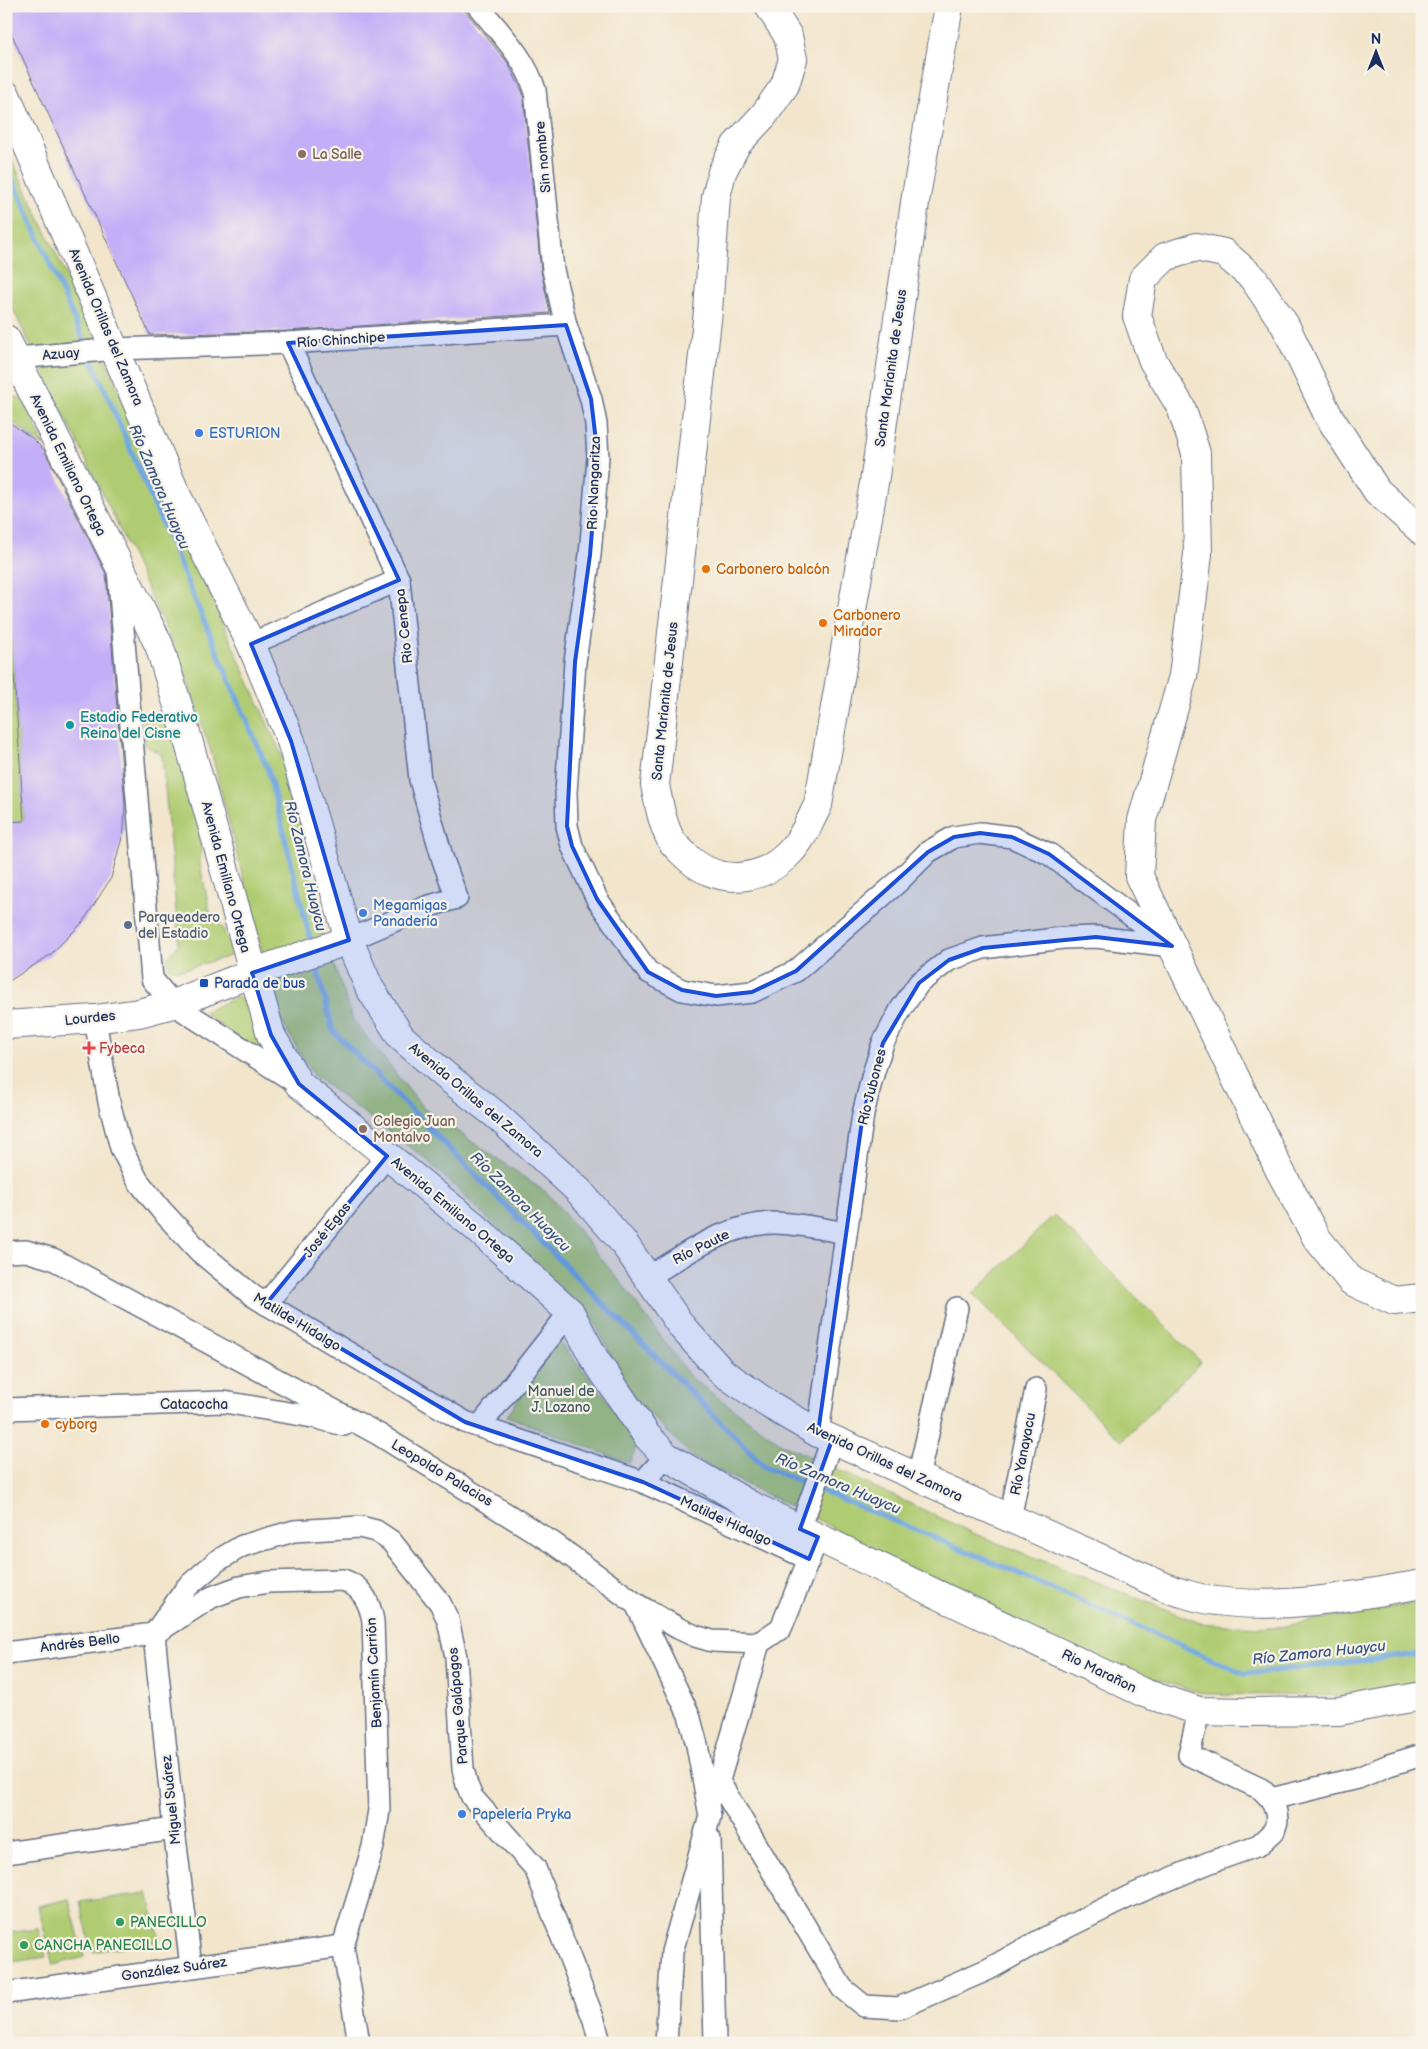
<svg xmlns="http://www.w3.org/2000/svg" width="1428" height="2049" viewBox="0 0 1428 2049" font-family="'Balsamiq Sans',sans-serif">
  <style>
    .green { fill: #b0cc72; stroke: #667e68 }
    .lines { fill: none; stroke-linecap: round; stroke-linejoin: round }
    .stream { stroke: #72a8e0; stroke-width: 5.5 }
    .building { fill: #c3aef8 }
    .street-casing { stroke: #666f84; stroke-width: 24 }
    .secondary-casing { stroke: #666f84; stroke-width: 30 }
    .primary-casing { stroke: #666f84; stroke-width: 30 }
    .street { stroke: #fff; stroke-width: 21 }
    .secondary { stroke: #fff; stroke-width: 28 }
    .primary { stroke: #fff; stroke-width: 28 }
    .marked { fill: #1d4ed8; fill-opacity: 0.2; stroke: #1d4ed8; stroke-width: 4; stroke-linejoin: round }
    .education-dot { fill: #8d6e63; stroke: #f7f3e8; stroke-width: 2 }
    .shop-dot { fill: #3f7fe0; stroke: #f7f3e8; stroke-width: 2 }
    .food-dot { fill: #e8710a; stroke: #f7f3e8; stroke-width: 2 }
    .culture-dot { fill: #0f9aa8; stroke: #f7f3e8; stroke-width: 2 }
    .service-dot { fill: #5c6f8a; stroke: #f7f3e8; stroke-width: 2 }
    .transit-dot { fill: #1a4fb4; stroke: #f7f3e8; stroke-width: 2 }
    .health-dot { fill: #e0444e; stroke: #f7f3e8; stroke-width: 2 }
    .leisure-dot { fill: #2e9e5b; stroke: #f7f3e8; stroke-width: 2 }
    .labels { text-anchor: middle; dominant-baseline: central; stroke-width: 4.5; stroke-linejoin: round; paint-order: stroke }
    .education-label { font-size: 14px; fill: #785e54; stroke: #f7f3e8; text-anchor: start }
    .street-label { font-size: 14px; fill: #1b2f5e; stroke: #f7f3e8 }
    .shop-label { font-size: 14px; fill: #366cbe; stroke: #f7f3e8; text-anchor: start }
    .food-label { font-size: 14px; fill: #c56008; stroke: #f7f3e8; text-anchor: start }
    .culture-label { font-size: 14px; fill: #0d838f; stroke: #f7f3e8; text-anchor: start }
    .service-label { font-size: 14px; fill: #4e5e75; stroke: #f7f3e8; text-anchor: start }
    .transit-label { font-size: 14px; fill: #164399; stroke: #f7f3e8; text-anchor: start }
    .health-label { font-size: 14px; fill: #be3a42; stroke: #f7f3e8; text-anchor: start }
    .park-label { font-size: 14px; fill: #405663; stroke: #f7f3e8 }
    .leisure-label { font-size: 14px; fill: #27864d; stroke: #f7f3e8; text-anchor: start }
    .water-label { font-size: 15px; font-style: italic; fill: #355385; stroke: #f7f3e8 }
  </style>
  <rect width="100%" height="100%" fill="#f7f3e8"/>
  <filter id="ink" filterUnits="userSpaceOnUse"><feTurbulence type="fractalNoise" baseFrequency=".02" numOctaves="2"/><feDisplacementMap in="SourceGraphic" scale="10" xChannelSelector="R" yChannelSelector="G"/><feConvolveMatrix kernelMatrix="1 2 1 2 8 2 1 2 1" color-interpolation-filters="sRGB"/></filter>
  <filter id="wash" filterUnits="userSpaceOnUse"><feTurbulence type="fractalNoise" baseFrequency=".0096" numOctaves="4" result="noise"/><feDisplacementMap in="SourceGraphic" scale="20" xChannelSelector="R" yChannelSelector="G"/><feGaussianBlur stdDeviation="1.12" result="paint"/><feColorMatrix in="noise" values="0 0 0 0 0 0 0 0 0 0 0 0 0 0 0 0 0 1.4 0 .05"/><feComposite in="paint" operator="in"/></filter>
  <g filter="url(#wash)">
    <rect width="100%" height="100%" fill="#f2e5cc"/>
    <g class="green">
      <polygon points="6,147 92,330 290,774 319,921 353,1020 423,1108 547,1193 622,1284 691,1378 780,1443 975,1534 1200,1623 1273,1628 1422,1602 1422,1683 1356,1696 1205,1694 1066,1653 820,1521 695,1459 632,1396 593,1320 426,1159 313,1075 278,1015 212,755 183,667 114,517 6,295"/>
      <polygon points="24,397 44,446 6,417 6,398"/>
      <polygon points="6,559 24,821 6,822"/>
      <polygon points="169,714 202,831 200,865 210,912 223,929 230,944 230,956 182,970 169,969 167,958 179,944 162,755 145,745 143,722"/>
      <polygon points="237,997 248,1002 261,1046 254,1050 203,1012"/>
      <polygon points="1054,1215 1201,1362 1121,1441 973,1294"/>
      <polygon points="558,1340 640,1439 629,1463 507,1416"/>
      <polygon points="148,1893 160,1941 92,1952 80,1902"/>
      <polygon points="69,1899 84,1957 53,1965 38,1906"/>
      <polygon points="38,1929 46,1957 6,1963 6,1933"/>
    </g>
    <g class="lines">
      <g class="stream">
        <polyline points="6,164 86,346"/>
        <polyline points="90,355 268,770 312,946"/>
        <polyline points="315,960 333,1031 765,1467 1009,1569 1245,1674 1422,1654"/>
      </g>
    </g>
    <g id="blocks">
      <g class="building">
        <polygon points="6,6 461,6 508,63 523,93 541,271 550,313 287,331 150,335 6,22"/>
        <polygon points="6,420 32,438 44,450 106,574 125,805 124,830 111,878 83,922 50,955 6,983 6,822 24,821 6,559"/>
      </g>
    </g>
  </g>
  <g filter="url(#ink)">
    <use href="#blocks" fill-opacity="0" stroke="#666f84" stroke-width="1"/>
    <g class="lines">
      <defs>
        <g id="street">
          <path d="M478 6C499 32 525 57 535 90L553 270 566 325 591 399 596 424 598 458 590 555 575 662 566 792 567 826 572 846 597 899 648 972 682 990 716 996 752 992 796 971 898 882 928 852 954 837 980 833 1012 837 1049 854 1172 946"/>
          <polyline points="288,343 399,580 420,780 443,860 457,898 426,907 349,940"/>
          <polyline points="6,359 116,349 288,343 566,325"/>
          <polyline points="118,569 152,979 173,1004 298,1084"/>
          <polyline points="251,644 399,580"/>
          <polyline points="95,1019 109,1102 121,1148 138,1181 162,1211 200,1252 253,1296 465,1422 643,1482 666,1456"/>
          <polyline points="6,1252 26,1251 53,1259 378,1434 553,1543 636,1604 678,1628 695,1636 712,1641 759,1643 781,1628 818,1537"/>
          <path d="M648 1277C687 1253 726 1224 774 1223 798 1223 822 1229 846 1233"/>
          <polyline points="266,1304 387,1156"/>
          <polyline points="6,1409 224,1402 313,1417 344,1425"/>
          <polyline points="480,1426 570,1312"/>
          <polyline points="818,1433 863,1114 873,1074 883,1043 901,1009 919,983 949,960 983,948 1063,938 1096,937 1172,946"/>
          <polyline points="918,1477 957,1308"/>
          <polyline points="643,1482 809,1559"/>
          <polyline points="1010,1519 1036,1389"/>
          <polyline points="800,1529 832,1440"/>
          <polyline points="636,1604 689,1715 697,1745 710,1816 672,1952 666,2043"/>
          <polyline points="154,1634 187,1587 217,1561 242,1546 294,1531 360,1527 376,1531 391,1541 440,1603 448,1620 456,1657 463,1769 467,1785 472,1797 535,1868 594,2020 600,2043"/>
          <polyline points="154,1634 174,1829 191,1966"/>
          <path d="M6 1653 154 1634 212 1597 239 1587 269 1582 343 1580C362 1586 370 1603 373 1621L379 1810 373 1847 343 1946 359 2043"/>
          <polyline points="718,1780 842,1988 864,2006 899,2008 989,1969 1039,1941 1130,1896 1208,1863 1259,1845 1274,1831 1277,1821 1276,1812 1271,1799 1261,1789 1189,1755 1199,1711"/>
          <polyline points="715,1794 759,1643"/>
          <polyline points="1271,1799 1358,1778 1389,1765 1422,1755"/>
          <polyline points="710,1839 715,2043"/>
          <polyline points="6,1853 174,1829"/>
          <polyline points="6,1993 343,1946"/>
        </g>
        <g id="secondary">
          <path d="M769 6 788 36 793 59 785 85 764 115 736 145 722 172 716 197 708 311 655 785C659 804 662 823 671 840 674 845 680 850 684 854 715 886 761 884 791 851 803 838 810 821 818 805L874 483 916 196 949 6"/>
          <polyline points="1422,531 1377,491 1328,415 1285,325 1253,278 1224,253 1196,247 1165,257 1143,279 1137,316 1153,361 1181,407 1196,453 1198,554 1183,676 1142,820 1139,876 1279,1169 1316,1237 1351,1281 1394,1301 1422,1298"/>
          <polyline points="6,1025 95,1019 139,1013 173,1004 252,973 349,940"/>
        </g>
        <g id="primary">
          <path d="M6 95 176 494 251 644 291 741 349 940 369 987 401 1037 446 1076 496 1115 578 1190 623 1242 682 1327 722 1372 770 1405 818 1433 1172 1590C1187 1594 1202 1600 1217 1601 1286 1610 1354 1596 1422 1584"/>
          <polyline points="6,339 159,645 183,722 271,1035 299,1084 473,1225 570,1312 594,1358 647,1436 666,1456 750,1505 1144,1693 1199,1711 1247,1712 1339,1711 1422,1696"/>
        </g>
      </defs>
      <use href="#street" class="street-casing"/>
      <use href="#secondary" class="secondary-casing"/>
      <use href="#primary" class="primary-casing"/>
      <use href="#street" class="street"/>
      <use href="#secondary" class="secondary"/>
      <use href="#primary" class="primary"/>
    </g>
  </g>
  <path class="marked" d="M566 325 591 399 598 458 590 555 575 662 567 826 572 846 597 899 648 972 682 990 716 996 752 992 796 971 928 852 954 837 980 833 1012 837 1049 854 1172 946 1096 937 983 948 949 960 919 983 883 1043 863 1114 818 1433 832 1440 800 1529 818 1537 809 1559 643 1482 465 1422 266 1304 387 1156 299 1084 271 1035 252 973 349 940 291 741 251 644 399 580 288 343Z"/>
  <g class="education-dot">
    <circle cx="302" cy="154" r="5"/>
    <circle cx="363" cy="1129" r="5"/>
  </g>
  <g class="shop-dot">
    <circle cx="199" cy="433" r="5"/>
    <circle cx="363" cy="913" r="5"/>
    <circle cx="462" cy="1814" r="5"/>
  </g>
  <g class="food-dot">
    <circle cx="706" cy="569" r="5"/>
    <circle cx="823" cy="623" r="5"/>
    <circle cx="45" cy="1424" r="5"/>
  </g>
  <circle class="culture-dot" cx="70" cy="725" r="5"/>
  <circle class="service-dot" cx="128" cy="925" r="5"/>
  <rect class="transit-dot" x="199" y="978" width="10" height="10" rx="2.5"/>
  <path class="health-dot" d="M86.5 1040.5h5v5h5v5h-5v5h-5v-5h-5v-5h5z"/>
  <g class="leisure-dot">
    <circle cx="120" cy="1922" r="5"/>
    <circle cx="24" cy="1945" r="5"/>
  </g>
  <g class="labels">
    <g class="education-label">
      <text x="312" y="154">La Salle</text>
      <text x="373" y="1121">Colegio Juan<tspan x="373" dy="16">Montalvo</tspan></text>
    </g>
    <g class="street-label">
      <text transform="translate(543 157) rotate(-95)">Sin nombre</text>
      <text transform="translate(106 327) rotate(67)">Avenida Orillas del Zamora</text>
      <text transform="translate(341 340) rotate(-4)">Río Chinchipe</text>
      <text transform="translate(61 354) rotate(-5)">Azuay</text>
      <text transform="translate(891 368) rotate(-82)">Santa Marianita de Jesus</text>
      <text transform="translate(68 465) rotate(64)">Avenida Emiliano Ortega</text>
      <text transform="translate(594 483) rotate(-88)">Rio Nangaritza</text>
      <text transform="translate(404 626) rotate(-96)">Rio Cenepa</text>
      <text transform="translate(665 701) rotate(-84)">Santa Marianita de Jesus</text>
      <text transform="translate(226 877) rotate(75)">Avenida Emiliano Ortega</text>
      <text transform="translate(90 1018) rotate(-6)">Lourdes</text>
      <text transform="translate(872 1087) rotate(-76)">Río Jubones</text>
      <text transform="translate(476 1100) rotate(40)">Avenida Orillas del Zamora</text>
      <text transform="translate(453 1210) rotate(40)">Avenida Emiliano Ortega</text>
      <text transform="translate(327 1230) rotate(-51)">José Egas</text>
      <text transform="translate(701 1247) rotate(-27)">Río Paute</text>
      <text transform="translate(297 1322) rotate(31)">Matilde Hidalgo</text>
      <text x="194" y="1404">Catacocha</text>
      <text transform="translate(1023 1454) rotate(-79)">Río Yanayacu</text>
      <text transform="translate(885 1462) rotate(25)">Avenida Orillas del Zamora</text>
      <text transform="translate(442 1473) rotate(31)">Leopoldo Palacios</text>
      <text transform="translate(726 1521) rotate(25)">Matilde Hidalgo</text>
      <text transform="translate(80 1643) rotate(-7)">Andrés Bello</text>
      <text transform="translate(1099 1671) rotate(26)">Rio Marañon</text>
      <text transform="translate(374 1673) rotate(-93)">Benjamín Carrión</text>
      <text transform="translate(458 1706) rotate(-95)">Parque Galápagos</text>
      <text transform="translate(171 1800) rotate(-96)">Miguel Suárez</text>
      <text transform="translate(174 1969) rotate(-8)">González Suárez</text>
    </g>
    <g class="shop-label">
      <text x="209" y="433">ESTURION</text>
      <text x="373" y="905">Megamigas<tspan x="373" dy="16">Panadería</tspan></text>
      <text x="472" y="1814">Papelería Pryka</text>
    </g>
    <g class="food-label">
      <text x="716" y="569">Carbonero balcón</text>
      <text x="833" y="615">Carbonero<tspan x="833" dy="16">Mirador</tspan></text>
      <text x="55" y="1424">cyborg</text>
    </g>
    <g class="culture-label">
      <text x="80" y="717">Estadio Federativo<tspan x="80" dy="16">Reina del Cisne</tspan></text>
    </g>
    <g class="service-label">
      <text x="138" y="917">Parqueadero<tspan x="138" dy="16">del Estadio</tspan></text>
    </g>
    <g class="transit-label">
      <text x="214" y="983">Parada de bus</text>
    </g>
    <g class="health-label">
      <text x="99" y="1048">Fybeca</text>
    </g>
    <g class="park-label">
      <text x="561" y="1391">Manuel de<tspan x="561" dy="16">J. Lozano</tspan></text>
    </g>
    <g class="leisure-label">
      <text x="130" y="1922">PANECILLO</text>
      <text x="34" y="1945">CANCHA PANECILLO</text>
    </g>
    <g class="water-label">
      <text transform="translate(159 487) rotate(67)">Río Zamora Huaycu</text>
      <text transform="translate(305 866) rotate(76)">Río Zamora Huaycu</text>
      <text transform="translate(520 1202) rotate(45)">Río Zamora Huaycu</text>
      <text transform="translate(838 1484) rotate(23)">Río Zamora Huaycu</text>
      <text transform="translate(1319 1653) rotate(-6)">Río Zamora Huaycu</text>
    </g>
  </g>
  <rect width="1428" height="2049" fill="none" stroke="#f7f3e8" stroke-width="25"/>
  <g transform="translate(1376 52)" stroke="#f7f3e8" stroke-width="4" paint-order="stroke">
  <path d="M0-4L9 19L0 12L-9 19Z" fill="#1b2f5e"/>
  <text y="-8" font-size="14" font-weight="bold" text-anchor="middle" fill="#1b2f5e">N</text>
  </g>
</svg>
